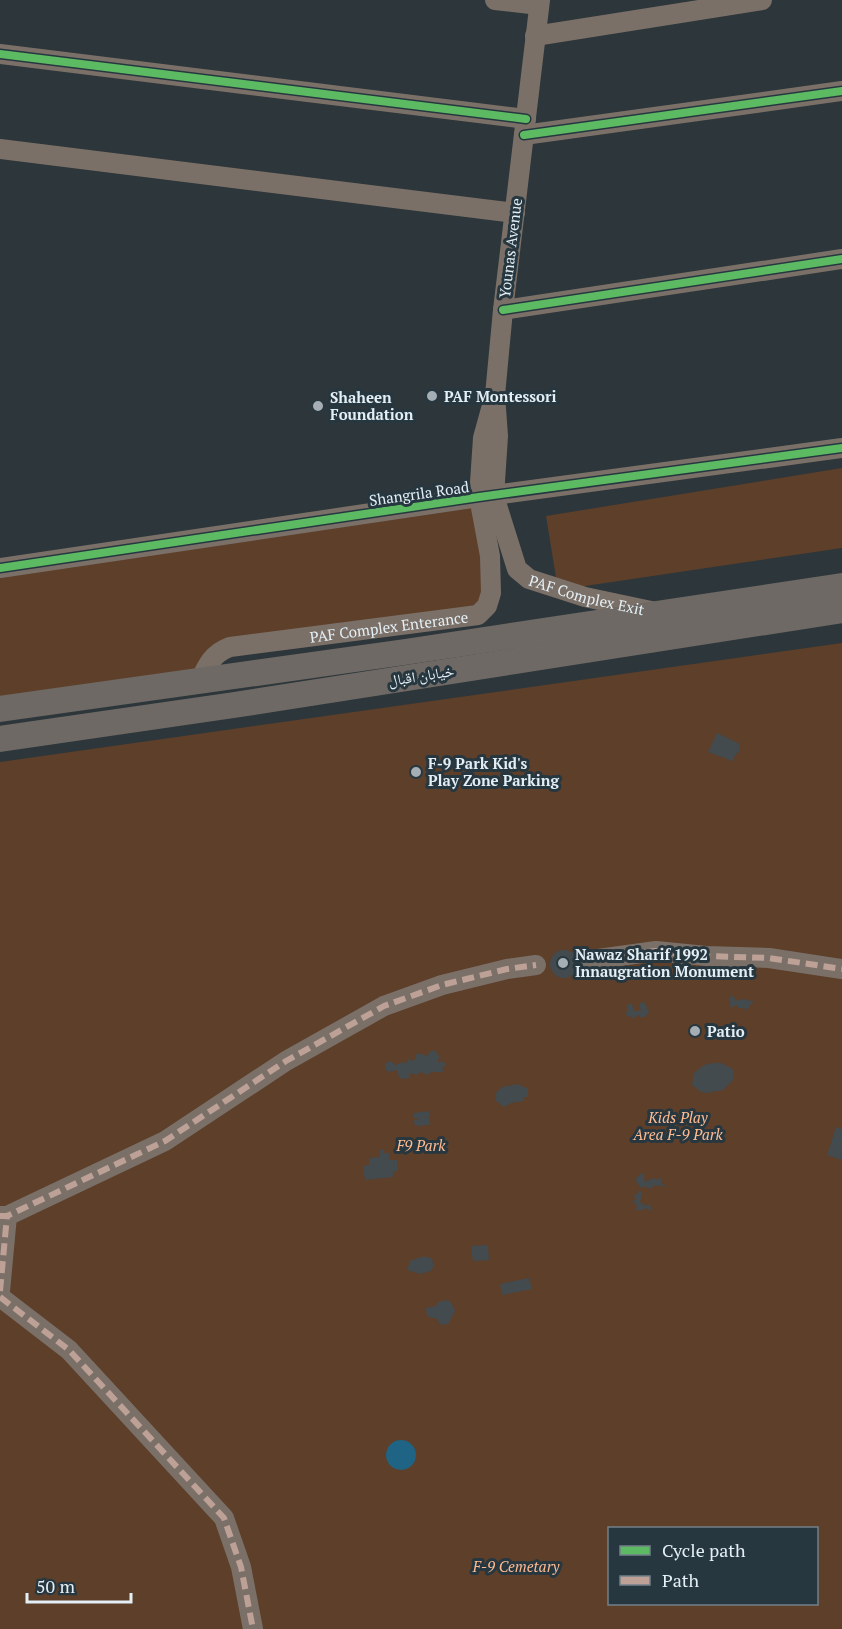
<svg xmlns="http://www.w3.org/2000/svg" width="842" height="1629" viewBox="0 0 842 1629" font-family="'PT Serif','Noto Naskh Arabic',serif">
  <style>
    .green { fill: #5d3f2a; fill-rule: evenodd }
    .water { fill: #1f6484 }
    .building { fill: #434b4f }
    .lines { fill: none; stroke-linecap: round; stroke-linejoin: round }
    .minor { stroke: #7b7068; stroke-width: 20 }
    .major { stroke: #6e6964; stroke-width: 26 }
    .quiet { stroke: #bda197; stroke-width: 6; stroke-dasharray: 12 6; stroke-linecap: butt }
    .cycleway-casing { stroke: #273740; stroke-width: 11 }
    .cycleway { stroke: #5cba63; stroke-width: 8 }
    .poi-dot { fill: #a4aeb4; stroke: #273740; stroke-width: 2 }
    .labels { text-anchor: middle; dominant-baseline: central; stroke-width: 6; stroke-linejoin: round; paint-order: stroke }
    .street-label { font-size: 15px; fill: #e4eff5; stroke: #273740 }
    .poi-label { font-size: 15px; font-weight: bold; fill: #e4eff5; stroke: #273740; text-anchor: start }
    .park-label { font-size: 15px; font-style: italic; fill: #febb91; stroke: #273740 }
  </style>
  <rect width="100%" height="100%" fill="#2d363a"/>
  <g class="green">
    <polygon points="842,468 842,548 558,590 546,516"/>
    <polygon points="479,497 487,606 230,647 200,681 0,709 0,567"/>
    <path d="M842 643V1629H0V762ZM610 1528H816V1604H610Z"/>
  </g>
  <circle class="water" cx="401" cy="1455" r="15"/>
  <g class="building">
    <polygon points="717,733 740,744 739,752 735,755 733,761 708,752"/>
    <circle cx="564" cy="964" r="14"/>
    <polygon points="731,995 736,999 734,1001 743,999 755,1002 749,1005 749,1008 746,1010 744,1008 738,1008 737,1005 731,1008 729,999"/>
    <polygon points="642,1002 645,1003 649,1012 645,1017 640,1017 639,1015 633,1018 626,1015 628,1004 632,1004 634,1011 641,1011 639,1005"/>
    <polygon points="435,1050 439,1056 438,1063 442,1061 446,1064 445,1066 442,1067 444,1072 431,1072 428,1075 420,1072 417,1075 410,1073 410,1078 402,1079 399,1077 397,1070 389,1072 385,1069 385,1064 388,1062 391,1061 395,1065 404,1062 406,1064 408,1059 414,1061 417,1053 428,1056 429,1052"/>
    <polygon points="713,1063 721,1063 731,1068 734,1071 733,1080 723,1090 707,1093 701,1092 692,1085 694,1073 704,1065"/>
    <polygon points="518,1084 528,1089 528,1097 523,1097 523,1101 511,1103 504,1107 495,1100 496,1093 502,1087"/>
    <polygon points="429,1111 429,1117 424,1117 429,1118 430,1125 415,1126 414,1120 420,1119 414,1118 414,1113"/>
    <polygon points="836,1127 842,1129 842,1160 827,1155"/>
    <polygon points="384,1149 384,1153 389,1153 390,1160 397,1160 398,1171 393,1172 393,1177 365,1180 363,1166 369,1165 369,1158 380,1157 380,1150"/>
    <polygon points="642,1173 644,1174 644,1179 646,1182 653,1178 657,1180 659,1178 661,1179 661,1183 667,1187 654,1185 651,1189 644,1186 643,1188 640,1187 635,1179"/>
    <polygon points="639,1190 642,1193 640,1202 646,1206 650,1204 652,1212 645,1207 644,1210 636,1210 637,1205 632,1201 636,1200 634,1195 638,1194"/>
    <polygon points="488,1245 489,1260 473,1261 471,1246"/>
    <polygon points="421,1257 428,1257 432,1259 434,1266 431,1271 420,1274 407,1270 410,1261"/>
    <polygon points="529,1278 532,1289 502,1295 500,1284"/>
    <polygon points="448,1300 452,1304 455,1311 448,1324 441,1325 436,1318 432,1318 427,1316 426,1308 436,1306 438,1302"/>
  </g>
  <g class="lines">
    <g class="minor">
      <polyline points="495,0 539,5"/>
      <path id="s1" d="M540 0 503 310 495 395 498 436 494 496 517 569 529 579 585 597 651 611"/>
      <polyline points="535,36 762,0"/>
      <polyline points="0,54 526,119"/>
      <polyline points="524,135 842,91"/>
      <polyline points="0,149 515,213"/>
      <polyline points="503,310 842,259"/>
      <polyline points="0,568 479,497 842,448"/>
      <path id="s2" d="M200 681C207 665 213 653 230 647L478 615 487 606 491 593 490 556 479 497 483 438 491 409"/>
      <polyline points="591,960 656,951 706,956 769,958 842,969"/>
      <polyline points="0,1216 7,1216 165,1141 286,1061 384,1006 442,985 507,969 536,965"/>
      <polyline points="0,1291 7,1216"/>
      <polyline points="0,1297 69,1350 224,1518 241,1567 253,1629"/>
    </g>
    <g class="major">
      <polyline points="0,709 405,652 842,586"/>
      <polyline points="0,739 234,705 842,610"/>
    </g>
    <g class="quiet">
      <polyline points="591,960 656,951 706,956 769,958 842,969"/>
      <polyline points="0,1216 7,1216 165,1141 286,1061 384,1006 442,985 507,969 536,965"/>
      <polyline points="0,1291 7,1216"/>
      <polyline points="0,1297 69,1350 224,1518 241,1567 253,1629"/>
    </g>
    <defs>
      <g id="cycleway">
        <polyline points="0,54 526,119"/>
        <polyline points="524,135 842,91"/>
        <polyline points="503,310 842,259"/>
        <polyline points="0,568 479,497 842,448"/>
      </g>
    </defs>
    <use href="#cycleway" class="cycleway-casing"/>
    <use href="#cycleway" class="cycleway"/>
  </g>
  <g class="poi-dot">
    <circle cx="432" cy="396" r="6"/>
    <circle cx="318" cy="406" r="6"/>
    <circle cx="416" cy="772" r="6"/>
    <circle cx="563" cy="963" r="6"/>
    <circle cx="695" cy="1031" r="6"/>
  </g>
  <g class="labels">
    <g class="street-label">
      <text transform="translate(510 248) rotate(-83)">Younas Avenue</text>
      <text transform="translate(419 493) rotate(-8)">Shangrila Road</text>
      <text stroke="none"><textPath href="#s1" startOffset="651">PAF Complex Exit</textPath></text>
      <text stroke="none"><textPath href="#s2" startOffset="207">PAF Complex Enterance</textPath></text>
      <text transform="translate(421 675) rotate(-9)">خیابان اقبال</text>
    </g>
    <g class="poi-label">
      <text x="444" y="396">PAF Montessori</text>
      <text x="330" y="397">Shaheen<tspan x="330" dy="17">Foundation</tspan></text>
      <text x="428" y="763">F-9 Park Kid's<tspan x="428" dy="17">Play Zone Parking</tspan></text>
      <text x="575" y="954">Nawaz Sharif 1992<tspan x="575" dy="17">Innaugration Monument</tspan></text>
      <text x="707" y="1031">Patio</text>
    </g>
    <g class="park-label">
      <text x="678" y="1117">Kids Play<tspan x="678" dy="17">Area F-9 Park</tspan></text>
      <text x="421" y="1145">F9 Park</text>
      <text x="516" y="1566">F-9 Cemetary</text>
    </g>
  </g>
  <rect x="608" y="1527" width="210" height="78" fill="#273740" stroke="#738188" stroke-width="1.5"/>
  <rect x="620" y="1546" width="30" height="9" fill="#5cba63" stroke="#738188" stroke-width="1.5"/>
  <text x="662" y="1557" font-size="18" fill="#e4eff5">Cycle path</text>
  <rect x="620" y="1576" width="30" height="9" fill="#bda197" stroke="#738188" stroke-width="1.5"/>
  <text x="662" y="1587" font-size="18" fill="#e4eff5">Path</text>
  <path d="M27 1593v9h104v-9" fill="none" stroke="#e4eff5" stroke-width="3"/>
  <text x="36" y="1593" font-size="18" fill="#e4eff5" stroke="#273740" stroke-width="4.5" paint-order="stroke">50 m</text>
</svg>
